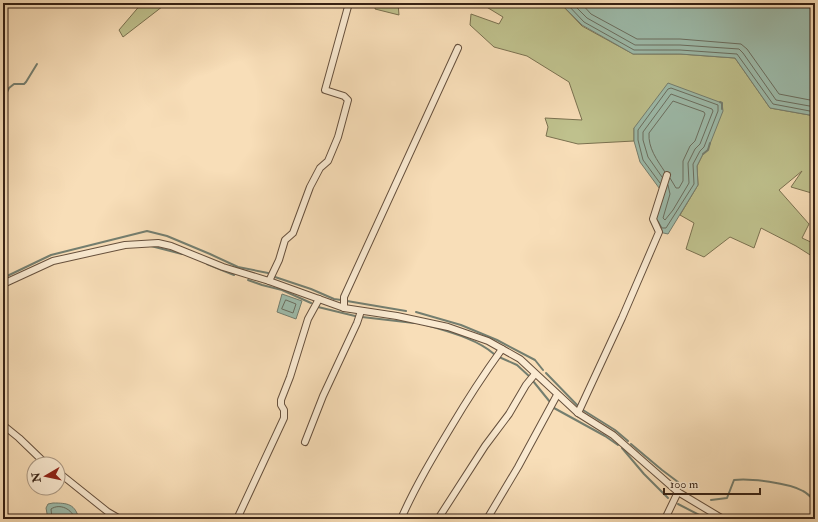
<svg xmlns="http://www.w3.org/2000/svg" width="818" height="522" viewBox="0 0 818 522" font-family="'IM FELL Double Pica',serif">
  <style>
    .green { fill: #bfc18d; stroke: #7a7150 }
    .water { fill: #9dbcac; stroke: #747e6f }
    .lines { fill: none; stroke-linecap: round; stroke-linejoin: round }
    .shore { stroke: #6a6e60; stroke-width: 1 }
    .stream { stroke: #747e6f; stroke-width: 2 }
    .street-casing { stroke: #66503d; stroke-width: 8 }
    .street { stroke: #faead1; stroke-width: 6 }
  </style>
  <rect width="100%" height="100%" fill="#f8deb8"/>
  <filter id="stains"><feTurbulence type="fractalNoise" baseFrequency=".005" numOctaves="4"/><feColorMatrix values="0 0 0 0 .2 0 0 0 0 .09 0 0 0 0 .02 0 0 0 .5 -.17"/></filter>
  <radialGradient id="worn" r=".72"><stop offset=".6" stop-color="#630" stop-opacity="0"/><stop offset="1" stop-color="#630" stop-opacity=".3"/></radialGradient>
  <g class="green">
    <polygon points="142,3 167,3 123,37 119,30"/>
    <polygon points="376,3 398,3 399,15 375,9"/>
    <polygon points="480,3 560,3 582,26 633,54 680,54 735,58 770,108 815,116 815,194 791,187 802,171 779,190 809,224 802,238 815,244 815,258 796,246 761,228 754,248 730,237 704,257 686,249 694,223 680,215 698,185 697,166 703,154 708,149 634,128 634,141 578,144 546,136 548,127 545,118 582,120 569,82 527,56 494,47 470,25 471,14 499,24 503,17"/>
  </g>
  <g class="water">
    <polygon points="560,3 815,3 815,116 770,108 735,58 680,54 633,54 582,25"/>
    <polygon points="668,83 722,103 723,111 708,149 703,154 697,166 698,185 668,234 659,232 653,219 662,192 640,162 634,141 634,128"/>
    <polygon points="282,294 302,301 296,319 277,312"/>
    <path d="M53 503C68 503 75 504 79 519H48L46 508 48 504Z"/>
  </g>
  <g class="lines">
    <g class="shore">
      <polyline points="566,3 584,22 634,50 680,50 737,54 773,104 815,112"/>
      <polyline points="572,3 587,18 635,45 680,45 739,49 743,53 776,100 815,107"/>
      <polyline points="581,3 591,14 637,39 680,39 741,44 747,49 779,94 815,101"/>
      <path d="M665 172C657 160 648 148 649 133L673 101 704 112 705 114 695 141 690 146 683 161V181L679 188H676L670 178"/>
      <polyline points="662,177 648,157 643,140 643,132 671,94 712,109 713,111 700,144 695,149 688,163 689,183 673,210 665,220 663,218 670,194 668,185"/>
      <polyline points="658,221 662,228 666,228 694,184 693,164 700,151 704,147 718,111 718,105 671,88 668,89 638,130 638,140 643,160 660,183"/>
      <polygon points="286,300 296,304 293,313 282,309"/>
      <path d="M52 519 51 509C60 503 72 509 75 519"/>
    </g>
    <g class="stream">
      <polyline points="3,100 9,88 14,84 24,84 26,82 37,64"/>
      <polyline points="720,102 722,103 722,109"/>
      <polyline points="703,154 708,150 710,143"/>
      <polyline points="151,246 182,254"/>
      <polyline points="207,264 234,275"/>
      <polyline points="275,277 311,289 334,299 341,300"/>
      <polyline points="3,278 51,255 147,231 167,236 210,254 238,267 268,273"/>
      <polyline points="248,280 262,285 282,290 311,303"/>
      <polyline points="347,301 406,311"/>
      <polyline points="318,307 355,316"/>
      <polyline points="416,312 461,325 497,340 535,360 543,370"/>
      <polyline points="362,317 414,323"/>
      <path d="M423 324C445 331 476 338 494 354"/>
      <polyline points="499,357 517,365 530,377"/>
      <polyline points="546,373 578,406"/>
      <polyline points="533,381 550,402"/>
      <polyline points="554,408 605,436 618,445"/>
      <polyline points="583,410 615,430 628,441"/>
      <polyline points="631,444 662,470 678,482"/>
      <polyline points="622,448 644,474 668,498"/>
      <path d="M711 500 727 498 734 480C750 478 789 483 803 491 807 493 812 498 815 501"/>
      <polyline points="678,504 707,519"/>
    </g>
    <defs>
      <g id="street">
        <polyline points="269,281 279,260 285,240 293,233 310,187 320,168 328,161 338,137 348,100 344,96 325,90 349,3"/>
        <polyline points="3,284 53,261 125,245 158,243 171,246 223,267 269,281 344,308 397,316 448,327 488,341 520,359 578,413 613,435 678,492 723,519"/>
        <polyline points="344,308 344,297 458,48"/>
        <polyline points="578,413 622,318 659,232 653,219 667,175"/>
        <polyline points="3,425 19,438 46,464"/>
        <polyline points="305,442 323,396 357,323 361,311"/>
        <polyline points="58,472 108,512 120,519"/>
        <polyline points="237,519 284,418 284,410 281,405 281,400 290,377 308,319 319,299"/>
        <path d="M401 519C415 487 433 457 451 427 467 400 484 374 502 349"/>
        <polyline points="438,519 485,446 509,414 526,385 535,374"/>
        <polyline points="487,519 518,467 557,395"/>
        <polyline points="665,519 678,492"/>
      </g>
    </defs>
    <use href="#street" class="street-casing"/>
    <use href="#street" class="street"/>
  </g>
  <rect width="818" height="522" fill="none" stroke="#f8deb8" stroke-width="16"/>
  <rect x="4" y="4" width="810" height="514" fill="none" stroke="#362114" stroke-width="2"/>
  <rect x="8" y="8" width="802" height="506" fill="none" stroke="#362114"/>
  <g transform="translate(46 476) rotate(261)"><circle r="19" fill="#faead1" stroke="#ac9a85"/>
  <path d="M0-3L7 15L0 10L-7 15Z" fill="#8f2418"/>
  <text y="-6" font-size="11" font-weight="bold" text-anchor="middle" fill="#362114">N</text>
  </g>
  <path d="M664 488v6h96v-6" fill="none" stroke="#362114" stroke-width="2"/>
  <text x="670" y="488" font-size="12" fill="#362114" stroke="#faead1" stroke-width="3" paint-order="stroke">100 m</text>
  <rect width="100%" height="100%" filter="url(#stains)"/>
  <rect width="100%" height="100%" fill="url(#worn)"/>
</svg>
